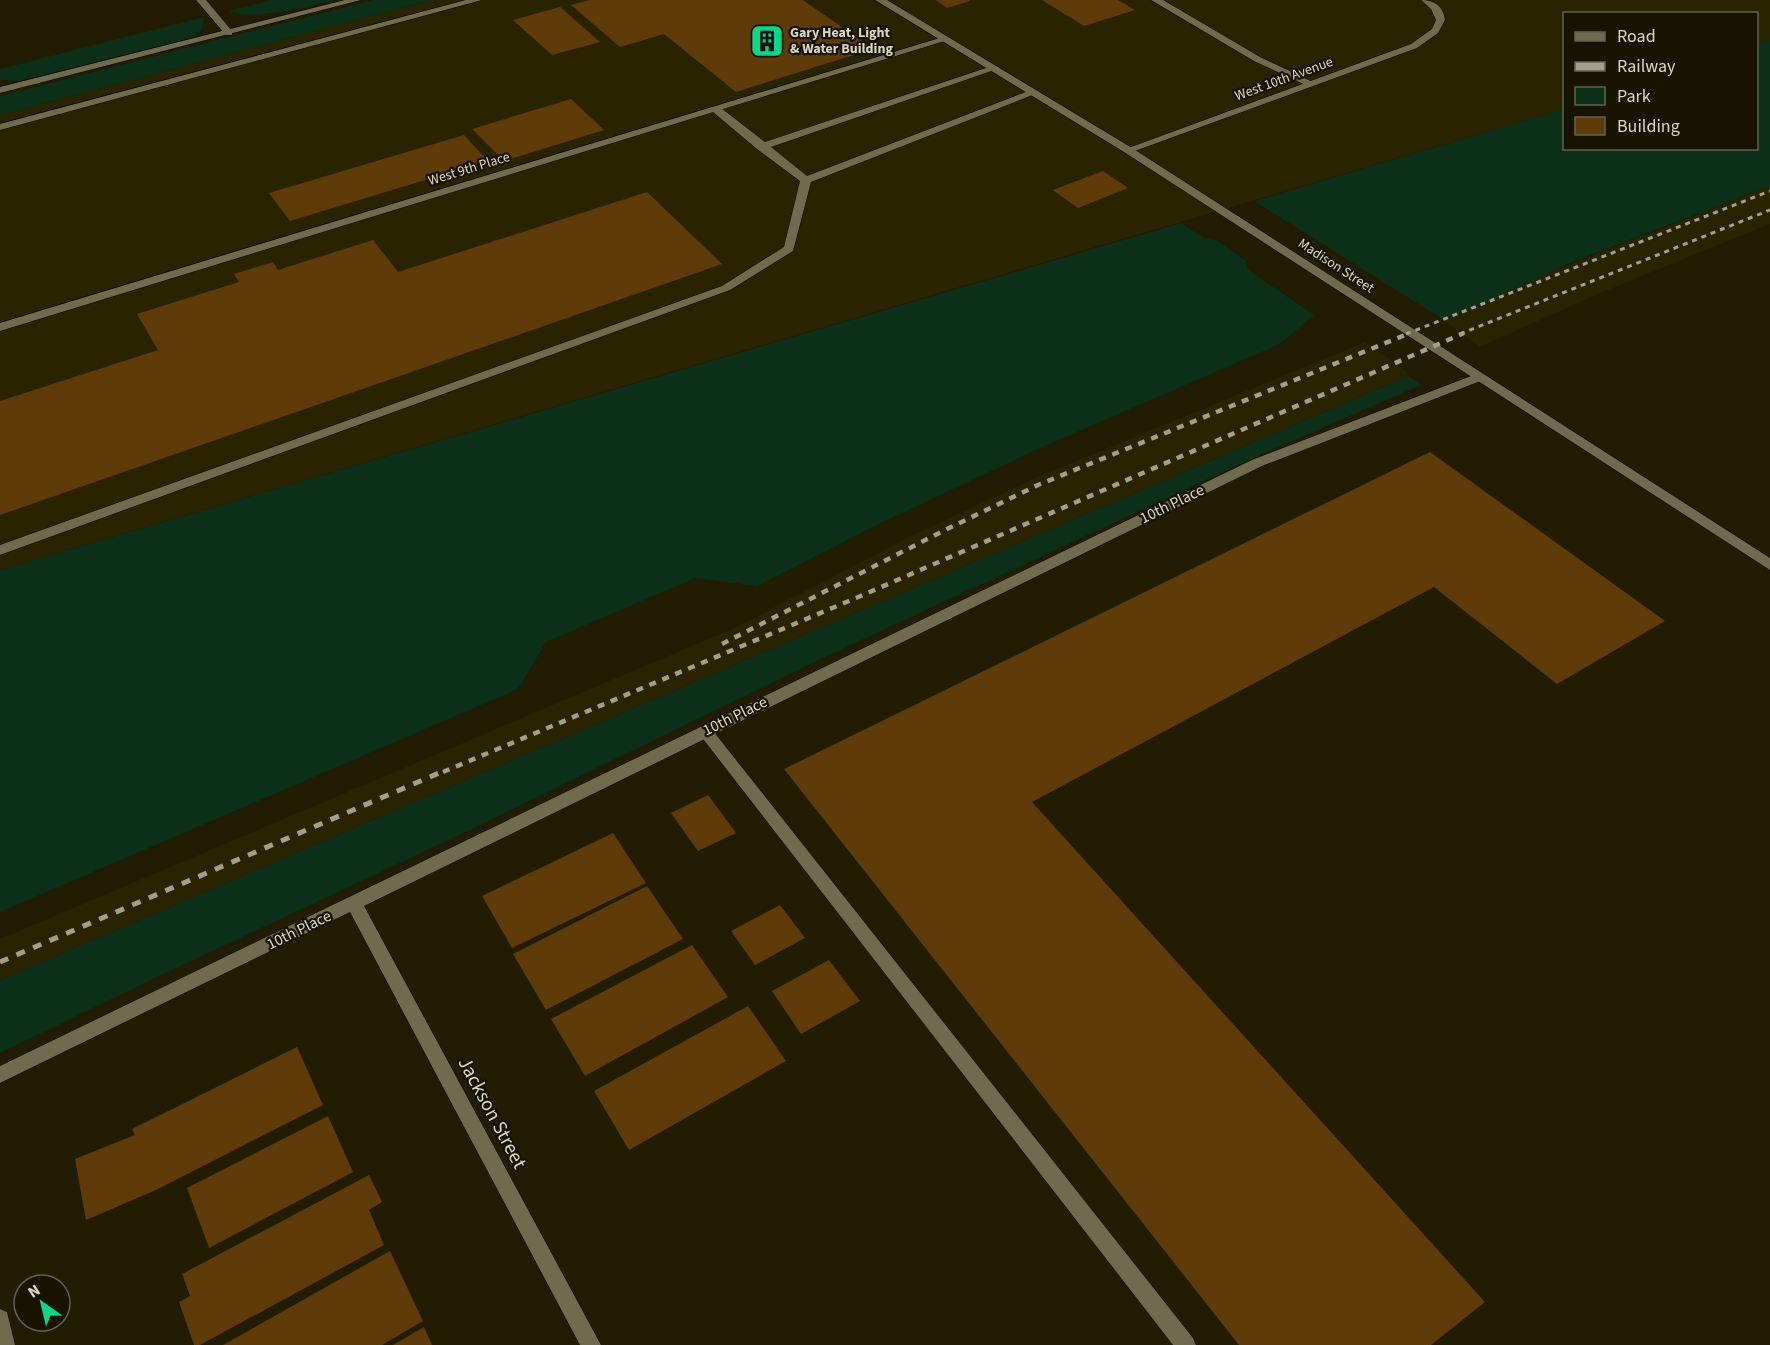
<svg xmlns="http://www.w3.org/2000/svg" width="1770" height="1345" viewBox="0 0 1770 1345" font-family="'Source Sans 3',sans-serif">
  <style>
    .built { fill: #292300 }
    .green { fill: #0b2f18 }
    .building { fill: #5f3b09 }
    .lines { fill: none; stroke-linecap: round; stroke-linejoin: round }
    .service-casing { stroke: #0b0600; stroke-width: 1 }
    .minor-casing { stroke: #0b0600; stroke-width: 1 }
    .tertiary-casing { stroke: #0b0600; stroke-width: 1 }
    .service { fill: #706b4e; fill-rule: evenodd }
    .minor { fill: #706b4e; fill-rule: evenodd }
    .tertiary { fill: #706b4e; fill-rule: evenodd }
    .rail-far2 { stroke: #a29f8c; stroke-width: 3; stroke-dasharray: 5 5; stroke-linecap: butt }
    .rail-far1 { stroke: #a29f8c; stroke-width: 4.5; stroke-dasharray: 7 7; stroke-linecap: butt }
    .rail { stroke: #a29f8c; stroke-width: 5; stroke-dasharray: 9 9; stroke-linecap: butt }
    .labels { text-anchor: middle; dominant-baseline: central; stroke-width: 4.5; stroke-linejoin: round; paint-order: stroke }
    .far-poi-label { font-size: 14px; font-weight: bold; fill: #d9d7c7; stroke: #181300; text-anchor: start }
    .far-street-label { font-size: 14px; fill: #d9d7c7; stroke: #181300 }
    .street-label { font-size: 16px; fill: #d9d7c7; stroke: #181300 }
    .near-street-label { font-size: 20px; fill: #d9d7c7; stroke: #181300 }
  </style>
  <rect width="100%" height="100%" fill="#211c02"/>
  <g class="built">
    <polygon points="431,0 1770,0 1770,39 1757,44 1756,14 1564,14 1564,109 0,570 0,115"/>
    <polygon points="1770,186 1770,224 1598,294 1480,347 1438,316"/>
    <polygon points="1365,342 1406,371 1408,376 0,980 0,939 734,628 911,536 1035,478"/>
  </g>
  <g class="green">
    <path d="M271 0H335C312 6 248 22 229 11Z"/>
    <polygon points="373,0 431,0 0,115 0,96"/>
    <polygon points="204,17 202,30 188,39 42,76 18,81 0,80 0,69"/>
    <polygon points="1770,39 1770,186 1575,261 1444,320 1254,201 1564,109 1564,148 1756,148 1757,44"/>
    <polygon points="1181,223 1204,238 1216,240 1246,261 1247,269 1314,315 1280,344 1040,448 881,523 757,586 695,578 546,642 518,689 0,912 0,570"/>
    <polygon points="1408,376 1421,385 1253,458 810,664 476,827 174,969 0,1053 0,980"/>
  </g>
  <g class="building">
    <polygon points="590,0 803,0 873,49 736,92 664,34 620,47 571,5"/>
    <polygon points="936,0 970,0 970,1 947,8"/>
    <polygon points="1042,0 1118,0 1135,10 1084,26"/>
    <polygon points="560,7 600,42 552,55 513,20"/>
    <polygon points="571,99 604,130 504,161 472,129"/>
    <polygon points="464,135 488,161 290,221 269,193"/>
    <polygon points="1103,171 1128,188 1078,208 1053,190"/>
    <polygon points="647,192 722,264 0,515 0,401 158,350 137,314 239,282 234,274 273,262 278,270 373,240 398,272"/>
    <polygon points="1430,452 1665,621 1557,684 1434,587 1032,802 1485,1302 1431,1345 1239,1345 784,769"/>
    <polygon points="708,795 736,833 698,851 671,813"/>
    <polygon points="613,833 646,883 512,948 482,896"/>
    <polygon points="647,886 683,939 546,1010 513,954"/>
    <polygon points="780,905 805,938 755,965 731,931"/>
    <polygon points="692,945 728,997 585,1076 551,1019"/>
    <polygon points="829,960 860,1001 801,1034 772,991"/>
    <polygon points="748,1006 786,1061 629,1150 594,1091"/>
    <polygon points="297,1047 323,1105 156,1190 86,1220 75,1159 135,1135 132,1129"/>
    <polygon points="328,1116 353,1172 209,1248 187,1188"/>
    <polygon points="369,1175 382,1202 369,1210 384,1245 200,1345 194,1345 179,1302 190,1296 182,1274"/>
    <polygon points="390,1251 423,1321 382,1345 223,1345"/>
    <polygon points="424,1327 432,1345 393,1345"/>
  </g>
  <g class="lines">
    <defs>
      <g id="service">
        <polygon points="345,0 361,0 0,93 0,87"/>
        <polygon points="466,0 482,0 0,130 0,124"/>
        <polygon points="1151,0 1163,0 1260,57 1317,84 1308,86 1254,61"/>
        <polygon points="992,66 1000,68 771,147 807,176 1031,90 1040,92 811,182 793,251 730,290 0,555 0,545 722,286 784,247 800,181 757,149 713,112 713,108 721,108 765,142"/>
        <polygon points="705,725 710,727 1193,1338 1196,1345 1173,1345 700,735 697,731 700,727"/>
        <polygon points="0,1309 7,1312 15,1345 0,1345"/>
      </g>
      <g id="minor">
        <polygon points="196,0 206,0 232,31 232,35 226,35"/>
        <path d="M1421 0C1435 0 1443 6 1445 20L1438 33 1417 48 1132 152 1123 150 1411 44 1432 29 1436 20 1431 9Z"/>
        <polygon points="943,37 951,39 0,331 0,323"/>
        <polygon points="1479,373 1485,377 1483,380 1262,466 364,906 601,1345 580,1345 350,912 0,1083 0,1066 1252,460"/>
      </g>
      <polygon id="tertiary" points="875,0 887,0 1132,148 1770,558 1770,570 1124,152"/>
    </defs>
    <use href="#service" class="service-casing"/>
    <use href="#minor" class="minor-casing"/>
    <use href="#tertiary" class="tertiary-casing"/>
    <use href="#service" class="service"/>
    <use href="#minor" class="minor"/>
    <use href="#tertiary" class="tertiary"/>
    <g class="rail-far2">
      <polyline points="1406,334 1770,191"/>
      <polyline points="1460,334 1770,210"/>
    </g>
    <g class="rail-far1">
      <polyline points="722,644 947,529 1038,485 1410,333"/>
      <polyline points="443,772 856,598 1464,333"/>
    </g>
    <polyline class="rail" points="0,962 446,770"/>
  </g>
  <defs>
    <symbol id="building-square" viewBox="-11 -11 22 22"><rect x="-9" y="-9" width="18" height="18" rx="4" fill="#06d98b" stroke="#181300"/><path d="M-4-6H4V6H1V3H-1V6H-4ZM-2.5-4.3h1.7v1.8h-1.7ZM.8-4.3h1.7v1.8H.8ZM-2.5-1h1.7V.8h-1.7ZM.8-1h1.7V.8H.8Z" fill="#111"/></symbol>
  </defs>
  <g fill-rule="evenodd">
    <use href="#building-square" x="748" y="22" width="38" height="38"/>
  </g>
  <g class="labels">
    <g class="far-poi-label">
      <text x="790" y="33">Gary Heat, Light<tspan x="790" dy="16">&amp; Water Building</tspan></text>
    </g>
    <g class="far-street-label">
      <text transform="translate(1284 79) rotate(-20)">West 10th Avenue</text>
      <text transform="translate(469 169) rotate(-17)">West 9th Place</text>
      <text transform="translate(1336 266) rotate(33)">Madison Street</text>
    </g>
    <g class="street-label">
      <text transform="translate(1172 504) rotate(-26)">10th Place</text>
      <text transform="translate(735 716) rotate(-26)">10th Place</text>
      <text transform="translate(299 930) rotate(-26)">10th Place</text>
    </g>
    <g class="near-street-label">
      <text transform="translate(492 1113) rotate(62)">Jackson Street</text>
    </g>
  </g>
  <rect x="1563" y="12" width="195" height="138" fill="#181300" stroke="#656150" stroke-width="1.5"/>
  <rect x="1575" y="32" width="30" height="9" fill="#706b4e" stroke="#656150" stroke-width="1.5"/>
  <text x="1617" y="42" font-size="18" fill="#d9d7c7">Road</text>
  <rect x="1575" y="62" width="30" height="9" fill="#a29f8c" stroke="#656150" stroke-width="1.5"/>
  <text x="1617" y="72" font-size="18" fill="#d9d7c7">Railway</text>
  <rect x="1575" y="87" width="30" height="18" fill="#0b2f18" stroke="#656150" stroke-width="1.5"/>
  <text x="1617" y="102" font-size="18" fill="#d9d7c7">Park</text>
  <rect x="1575" y="117" width="30" height="18" fill="#5f3b09" stroke="#656150" stroke-width="1.5"/>
  <text x="1617" y="132" font-size="18" fill="#d9d7c7">Building</text>
  <g transform="translate(42 1303) rotate(326)"><circle r="28" fill="#181300" stroke="#656150" stroke-width="1.5"/>
  <path d="M0-4.5L10 22L0 15L-10 22Z" fill="#06d98b"/>
  <text y="-9" font-size="16" font-weight="bold" text-anchor="middle" fill="#d9d7c7">N</text>
  </g>
</svg>
